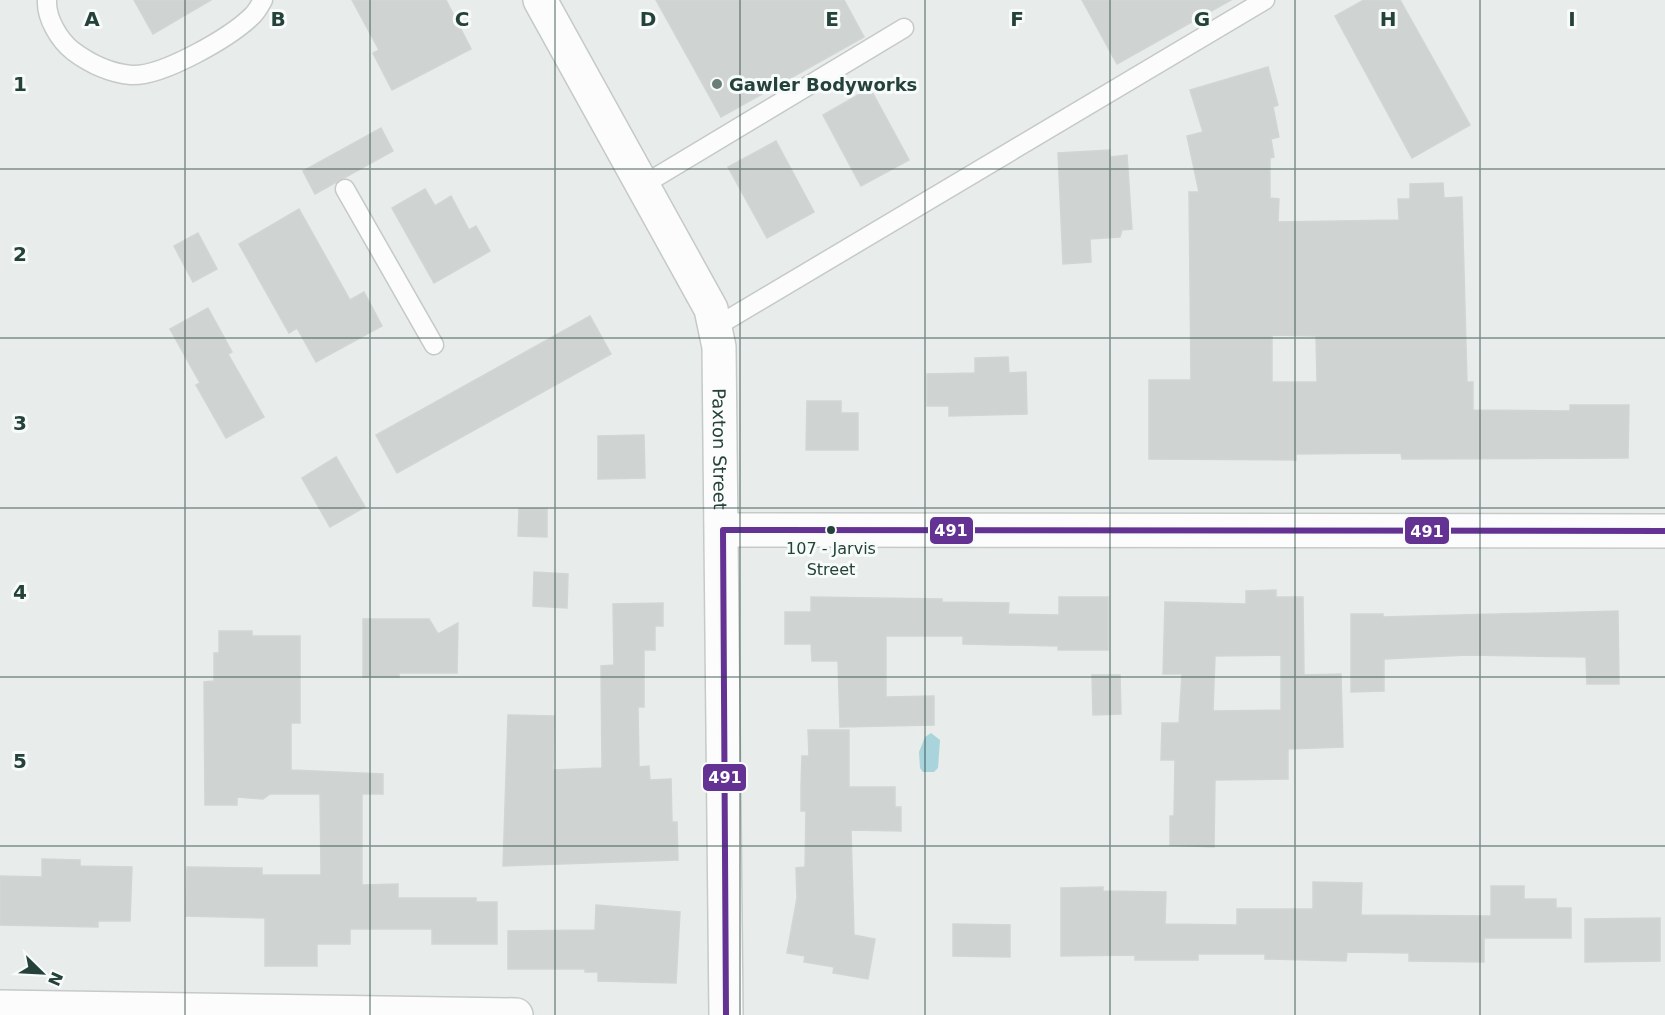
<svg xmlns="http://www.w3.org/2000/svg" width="1665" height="1015" viewBox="0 0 1665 1015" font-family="'DejaVu Sans',sans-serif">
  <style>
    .water { fill: #a9d4db }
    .building { fill: #cfd4d2; stroke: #d1d6d4; stroke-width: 1.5; fill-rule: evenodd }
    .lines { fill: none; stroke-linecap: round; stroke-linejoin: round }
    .lane-casing { stroke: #c5cac8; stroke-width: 21 }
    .street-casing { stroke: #c5cac8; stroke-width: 36 }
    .lane { stroke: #fcfcfc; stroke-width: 18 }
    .street { stroke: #fcfcfc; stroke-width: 33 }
    .bus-1-casing { stroke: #f7fbf9; stroke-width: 10 }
    .bus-1 { stroke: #633293; stroke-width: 6 }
    .grid { fill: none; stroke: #24423a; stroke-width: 1.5; stroke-opacity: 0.55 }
    .poi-dot { fill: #697e78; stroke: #f7fbf9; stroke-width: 2 }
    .bus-dot { fill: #24423a; stroke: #f7fbf9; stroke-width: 2 }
    .labels { text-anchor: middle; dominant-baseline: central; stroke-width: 6; stroke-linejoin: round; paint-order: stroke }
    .bus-label { font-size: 16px; fill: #24423a; stroke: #f7fbf9 }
    .poi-label { font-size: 18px; font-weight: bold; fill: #24423a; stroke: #f7fbf9; text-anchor: start }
    .street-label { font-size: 18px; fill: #24423a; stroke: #f7fbf9 }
    .grid-label { font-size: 20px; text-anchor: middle; font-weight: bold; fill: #24423a; stroke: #f7fbf9; stroke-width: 6; stroke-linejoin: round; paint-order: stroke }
    .line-badge { stroke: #f7fbf9; stroke-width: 2 }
    .badge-label { font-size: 16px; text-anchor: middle; font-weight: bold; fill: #fff }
  </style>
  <rect width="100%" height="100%" fill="#e8edeb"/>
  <polygon class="water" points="931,733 940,740 938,768 934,772 923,772 920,768 919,752 925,737"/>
  <g class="building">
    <polygon points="134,0 211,0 153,34"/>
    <polygon points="352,0 446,0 471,49 392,90 373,53 379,50"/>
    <polygon points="656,0 844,0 864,37 721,117"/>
    <polygon points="1082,0 1231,0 1117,64"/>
    <polygon points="1364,0 1400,0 1470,125 1412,158 1335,16"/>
    <path d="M1268 67 1278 105 1273 107 1279 137 1271 139 1274 157 1270 158V198L1279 199 1278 222 1399 220 1398 199H1410V184L1443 183 1444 198 1462 197 1467 382H1473V410L1570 411V405H1629L1628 458 1402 459 1401 453 1296 454V460L1149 459V380H1191L1189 192H1199L1187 136 1203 132 1190 90ZM1272 335 1316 336 1317 382H1272Z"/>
    <polygon points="870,88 909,160 861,186 823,115"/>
    <polygon points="381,128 393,151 315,194 303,171"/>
    <polygon points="776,141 814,212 767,238 728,167"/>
    <polygon points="1110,150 1110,157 1127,155 1132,229 1122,230 1120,237 1090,239 1091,262 1063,264 1058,153"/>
    <polygon points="425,189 435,206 451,196 469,230 476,226 490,251 434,283 392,208"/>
    <polygon points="299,209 350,300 364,292 382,326 316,362 297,328 289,333 239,244"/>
    <polygon points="198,233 217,269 193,282 174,246"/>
    <polygon points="208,308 232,352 228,354 264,417 226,438 196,385 200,383 170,329"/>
    <polygon points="590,316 611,354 397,473 376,435"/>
    <polygon points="1008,357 1009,373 1026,372 1027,414 949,416 949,406 927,406 927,374 975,373 975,358"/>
    <polygon points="807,401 841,401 841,413 858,413 858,450 806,450"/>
    <polygon points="644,435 645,478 598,479 598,436"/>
    <polygon points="336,457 365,507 330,527 302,478"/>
    <polygon points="519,509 547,509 547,537 518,536"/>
    <polygon points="534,572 568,574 567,608 533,606"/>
    <path d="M1276 590V597H1303L1304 675 1341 674 1343 747 1288 749V779L1215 780 1214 847 1170 845V816H1174L1175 760H1161L1162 723H1179L1182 674H1163L1165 602 1246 604V591ZM1281 655V710L1213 711 1215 656Z"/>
    <polygon points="811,597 942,599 942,602 1009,603 1008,614 1059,615 1059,597 1108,597 1108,650 1058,650 1058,646 963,644 963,636 886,636 886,697 934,696 934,725 840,727 838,661 812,661 811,644 785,644 785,612 811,612"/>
    <polygon points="663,603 663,626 655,626 655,650 644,650 644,707 638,707 639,767 649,766 650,780 671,779 672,822 677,822 678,860 503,866 508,715 554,716 553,770 602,768 601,666 614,665 613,604"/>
    <polygon points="1618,611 1619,684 1587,684 1586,657 1468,655 1384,659 1384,691 1351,692 1351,614 1383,614 1383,617"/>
    <polygon points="363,619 429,619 438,634 458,623 457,673 399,673 399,677 363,677"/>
    <polygon points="219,631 252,631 252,636 300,636 300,723 291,723 291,770 383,774 383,794 362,794 362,885 398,884 398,898 476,898 476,902 497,902 497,944 432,944 432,929 350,929 350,944 317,944 317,966 265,966 265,918 186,916 187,867 262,868 262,875 321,875 320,794 270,794 263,799 237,797 237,805 205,805 204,682 214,681 214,653 219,653"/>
    <polygon points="1092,675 1120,675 1121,714 1093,715"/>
    <polygon points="808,730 849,730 849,787 895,787 895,807 901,807 901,831 851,830 854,935 875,939 868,979 833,973 834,967 804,962 805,956 787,953 797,898 796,868 805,867 806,811 801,811 801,786 802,756 809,756"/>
    <polygon points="42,859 80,860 80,866 132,867 130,921 98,921 98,927 0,925 0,876 42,877"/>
    <polygon points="1313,882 1362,883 1361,915 1491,916 1491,886 1524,886 1524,899 1556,899 1556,908 1571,908 1571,938 1484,938 1484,962 1409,961 1409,953 1347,952 1346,961 1265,959 1265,954 1198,954 1198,960 1135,960 1135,955 1061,956 1061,888 1103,887 1103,891 1166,892 1165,924 1237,925 1237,909 1313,909"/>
    <polygon points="596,905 680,912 676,983 598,981 598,972 585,972 585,969 508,969 508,931 595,930"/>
    <polygon points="1660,918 1660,961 1585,962 1585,919"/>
    <polygon points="953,924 1010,925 1010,957 953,956"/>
  </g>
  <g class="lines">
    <defs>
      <g id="lane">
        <path d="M47 0C46 18 59 40 73 51 89 63 110 73 131 75 162 77 231 37 253 15 257 11 260 5 263 0"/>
        <polyline points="643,185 904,28"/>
        <polyline points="345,189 434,345"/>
        <polyline points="717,326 1265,0"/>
      </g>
      <g id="street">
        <path id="s1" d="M540 0 711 309 719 347 726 1015"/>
        <polyline points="723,530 1665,531"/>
        <polyline points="0,1007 516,1015"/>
      </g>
    </defs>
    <use href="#lane" class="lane-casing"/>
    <use href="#street" class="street-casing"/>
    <use href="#lane" class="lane"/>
    <use href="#street" class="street"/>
    <defs>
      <polyline id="bus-1" points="726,1015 723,530 1665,531"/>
    </defs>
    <use href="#bus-1" class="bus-1-casing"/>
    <use href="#bus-1" class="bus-1"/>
  </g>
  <path class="grid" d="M185 0V1015M370 0V1015M555 0V1015M740 0V1015M925 0V1015M1110 0V1015M1295 0V1015M1480 0V1015M0 169H1665M0 338H1665M0 508H1665M0 677H1665M0 846H1665"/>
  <circle class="poi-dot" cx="717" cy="84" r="6"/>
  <circle class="bus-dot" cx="831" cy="530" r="5"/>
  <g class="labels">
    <g class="bus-label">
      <text x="831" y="548">107 - Jarvis<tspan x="831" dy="21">Street</tspan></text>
    </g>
    <g class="poi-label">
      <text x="729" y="84">Gawler Bodyworks</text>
    </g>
    <g class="street-label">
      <text stroke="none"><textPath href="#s1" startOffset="494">Paxton Street</textPath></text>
    </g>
  </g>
  <g class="grid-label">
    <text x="92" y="26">A</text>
    <text x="278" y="26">B</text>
    <text x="462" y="26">C</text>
    <text x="648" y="26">D</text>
    <text x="832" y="26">E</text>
    <text x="1017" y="26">F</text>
    <text x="1202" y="26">G</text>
    <text x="1388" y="26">H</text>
    <text x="1572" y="26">I</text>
    <text x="20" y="91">1</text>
    <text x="20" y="261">2</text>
    <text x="20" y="430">3</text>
    <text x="20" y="599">4</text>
    <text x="20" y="768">5</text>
  </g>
  <g class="line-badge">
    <rect x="929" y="516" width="45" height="29" rx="6" fill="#633293"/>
    <rect x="1404" y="516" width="46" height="29" rx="6" fill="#633293"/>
    <rect x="702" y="763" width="45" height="29" rx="6" fill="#633293"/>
  </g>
  <g class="badge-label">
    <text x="951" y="536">491</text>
    <text x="1427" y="537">491</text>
    <text x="725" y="783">491</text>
  </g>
  <g transform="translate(42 973) rotate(114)" stroke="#f7fbf9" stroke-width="4.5" paint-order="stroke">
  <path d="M0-4.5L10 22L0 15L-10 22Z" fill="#24423a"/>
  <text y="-9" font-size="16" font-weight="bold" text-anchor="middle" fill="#24423a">N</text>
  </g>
</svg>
